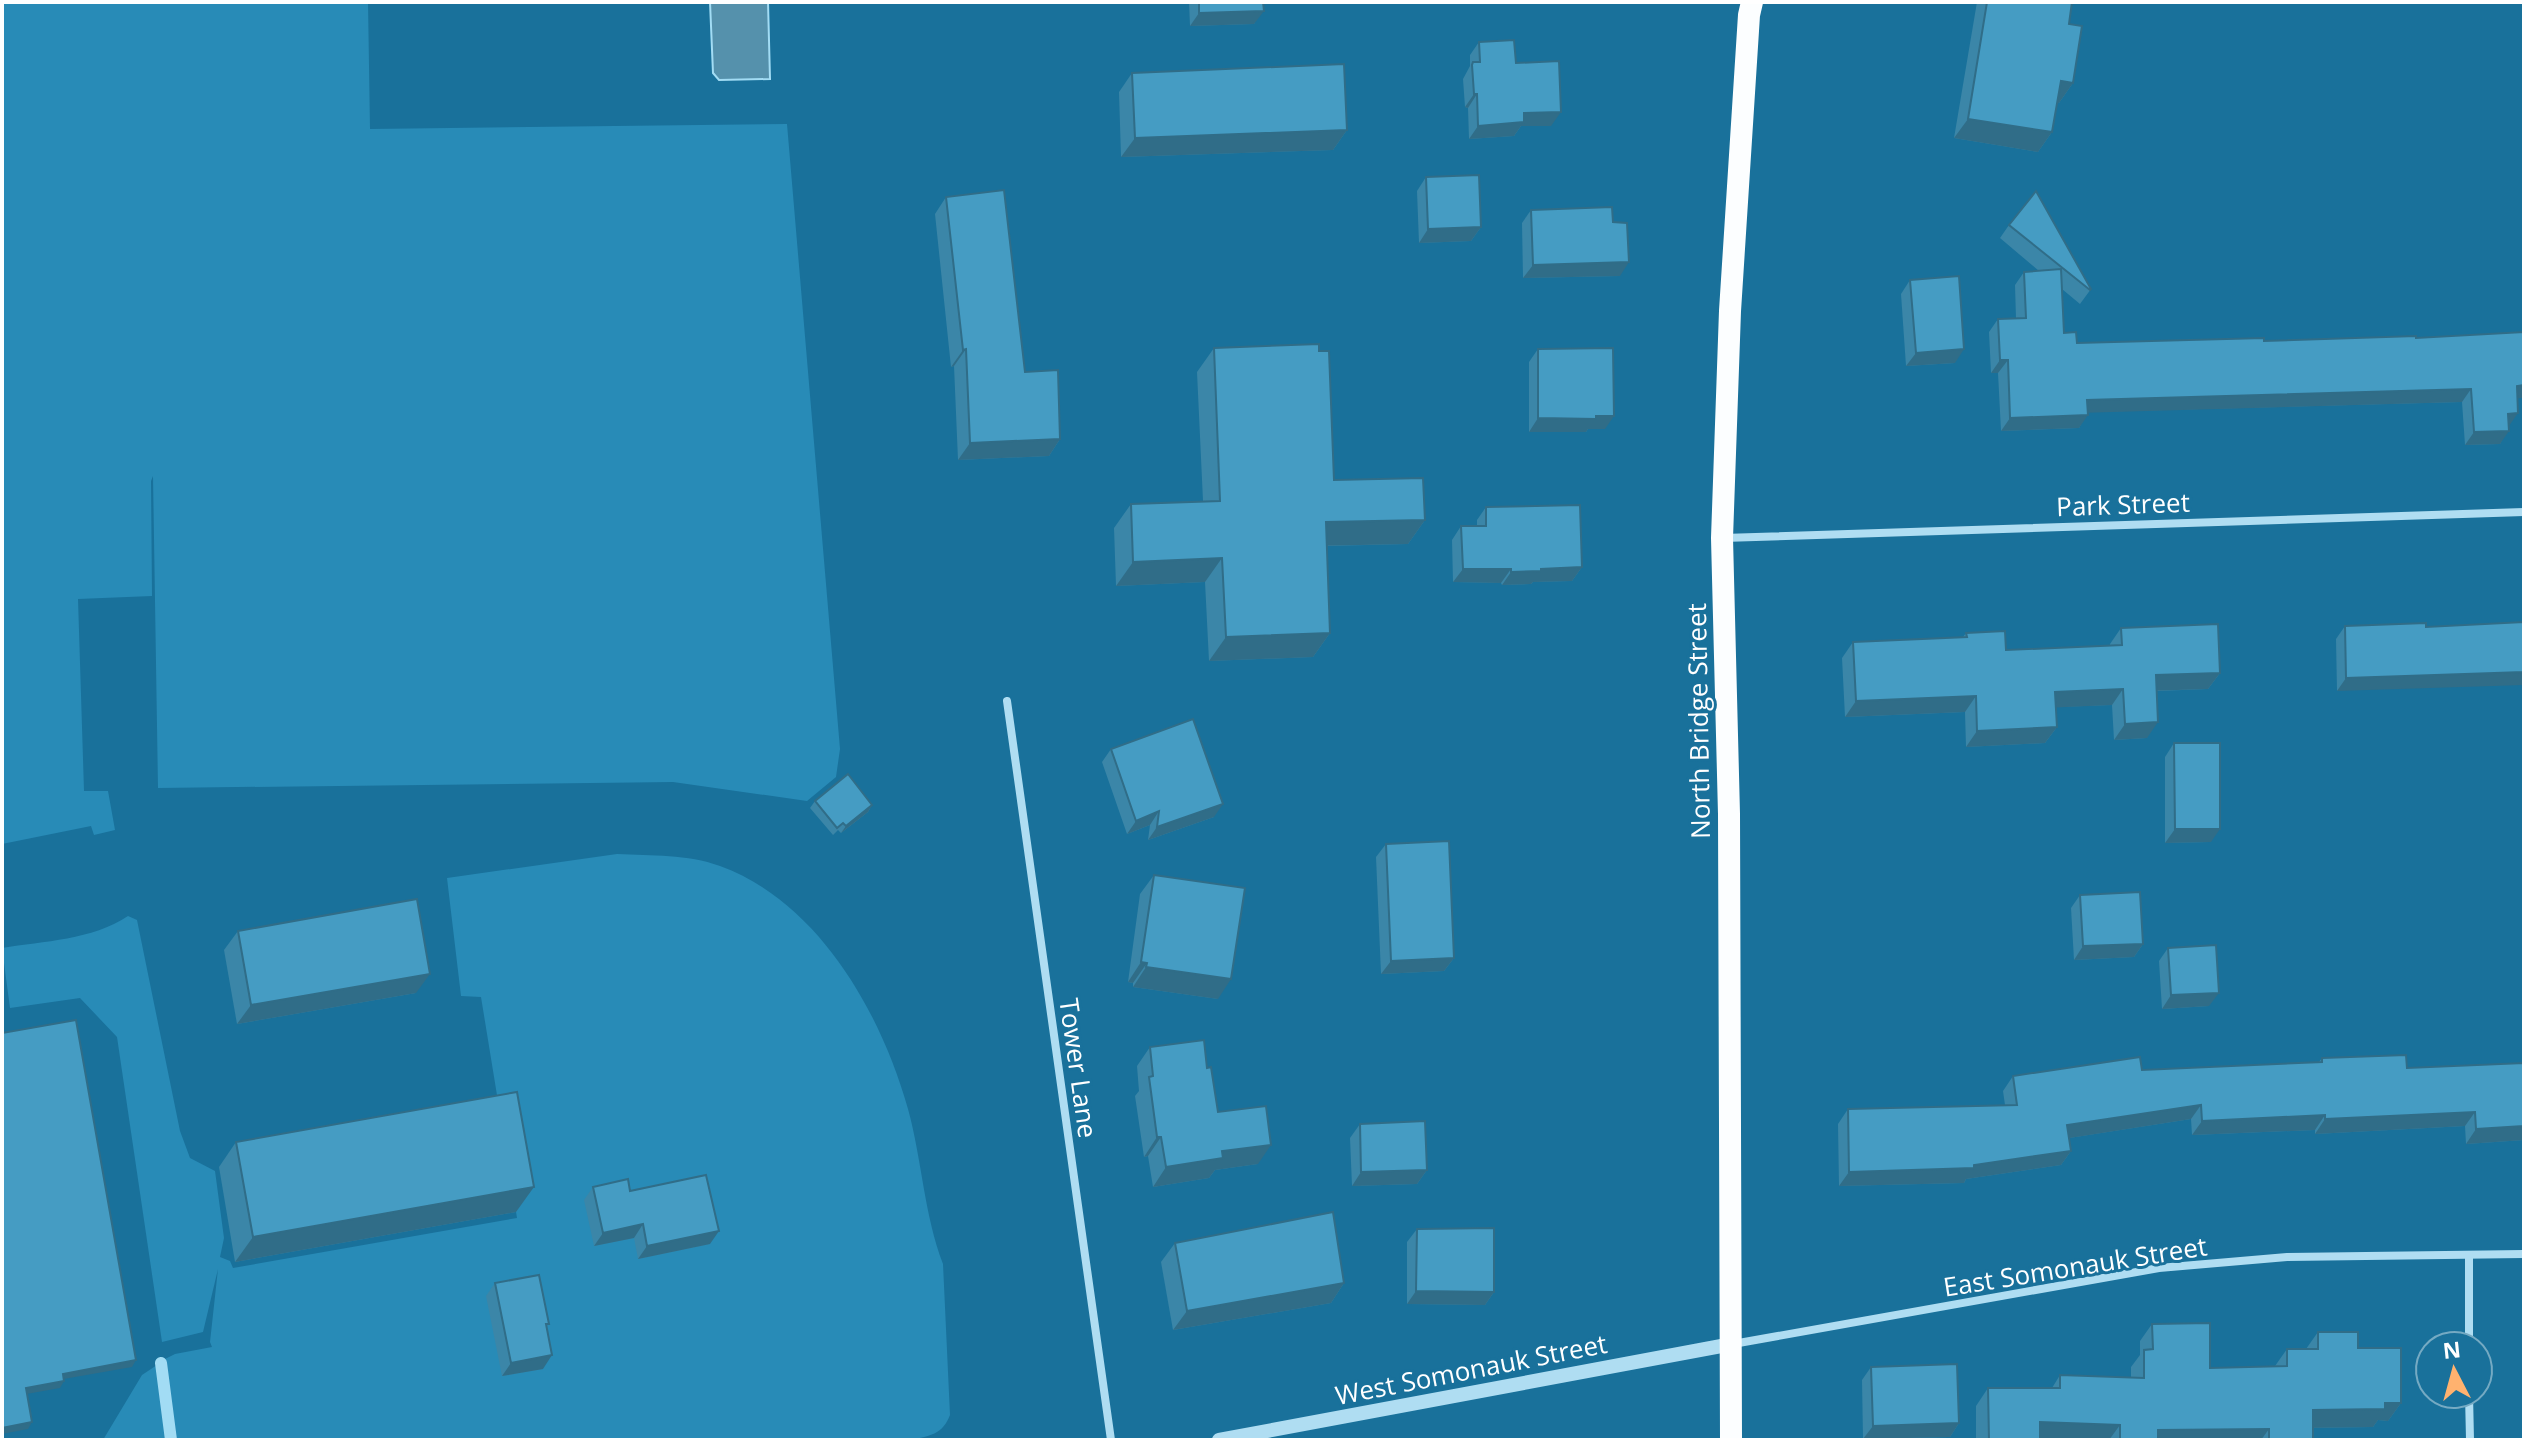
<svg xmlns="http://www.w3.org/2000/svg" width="2526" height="1442" viewBox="0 0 2526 1442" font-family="'Open Sans',sans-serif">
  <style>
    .green { fill: #288bb7 }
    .water { fill: #5591ac; stroke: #a2dcf4; stroke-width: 2 }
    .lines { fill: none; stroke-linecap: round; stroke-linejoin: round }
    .stream { stroke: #a2dcf4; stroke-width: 12 }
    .minor { stroke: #afddf2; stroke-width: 8 }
    .tertiary { stroke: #afddf2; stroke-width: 14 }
    .trunk { stroke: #fcfeff; stroke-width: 22 }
    .wall { fill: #3b86a8 }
    .shaded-wall { fill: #306d88 }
    .building { fill: #459cc3; stroke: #306d88; stroke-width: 2 }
    .labels { text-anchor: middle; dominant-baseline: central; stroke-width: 6; stroke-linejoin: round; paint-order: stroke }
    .street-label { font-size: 26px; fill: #fff; stroke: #19719b }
  </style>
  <rect width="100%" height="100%" fill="#19719b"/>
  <g class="green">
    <polygon points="2,2 368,2 370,129 787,124 840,749 836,777 807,801 673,782 158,788 153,476 151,481 152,596 78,599 84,791 108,791 115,830 94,835 91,826 2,844"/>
    <path d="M617 854C652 856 687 854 720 866 819 902 881 1013 908 1109 922 1160 924 1214 943 1264L950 1415C943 1434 930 1436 911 1440H176L165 1359 175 1354 212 1347 210 1342 218 1269 203 1332 162 1342 117 1037 80 998 10 1008 2 948C44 941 92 940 128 916L137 920 180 1131 190 1158 215 1171 224 1238 220 1257 230 1261 233 1268 517 1218 481 997 461 996 447 878Z"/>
    <polygon points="157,1365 167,1440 103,1440 142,1375"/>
  </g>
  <polygon class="water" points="710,2 768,2 770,79 719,80 713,73"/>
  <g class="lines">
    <polyline class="stream" points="161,1363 171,1440"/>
    <g class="minor">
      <polyline points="1723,538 2524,512"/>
      <polyline points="1007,701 1111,1440"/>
      <polyline points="1733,1344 2159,1268 2287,1257 2524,1254"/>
      <polyline points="2469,1346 2469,1255"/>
      <polyline points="2469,1394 2470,1440"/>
    </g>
    <polyline class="tertiary" points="1219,1440 1732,1344"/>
    <polyline class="trunk" points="1731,1440 1729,814 1722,538 1730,311 1749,15 1752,2"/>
  </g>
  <g class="wall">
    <polygon points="1189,2 1263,2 1254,24 1190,26"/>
    <polygon points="1977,2 2072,2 2069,24 2073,83 2059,103 2057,102 2052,132 2038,152 1954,138"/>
    <polygon points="1479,42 1516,63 1551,126 1521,126 1514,136 1469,139 1468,108 1465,107 1463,79 1470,66 1470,55"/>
    <polygon points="1132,73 1347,130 1333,150 1121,157 1119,92"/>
    <polygon points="1426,177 1481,227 1471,241 1419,243 1417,191"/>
    <polygon points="946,197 1025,372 1060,439 1049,456 958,460 954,366 951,367 935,214"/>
    <polygon points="1531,210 1613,222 1620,276 1523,278 1522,223"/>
    <polygon points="2009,225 2091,289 2080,304 2062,289 2064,333 2077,343 2416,338 2524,332 2524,395 2522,398 2518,398 2509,426 2500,444 2465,445 2462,402 2088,412 2079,428 2001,431 1998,373 1991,373 1989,332 1998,319 2016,319 2015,285 2024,272 2039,271 2000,238"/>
    <polygon points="1910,280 1955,363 1906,366 1901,294"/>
    <polygon points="1214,348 1334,480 1425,520 1408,544 1326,546 1330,633 1313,657 1209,661 1205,582 1116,586 1114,528 1131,504 1203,501 1197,372"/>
    <polygon points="1538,349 1605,429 1588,429 1586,432 1529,432 1529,362"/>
    <polygon points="1486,507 1582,567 1572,581 1533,582 1531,584 1502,585 1501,583 1453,582 1452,540 1461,526 1477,526 1477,520"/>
    <polygon points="2426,623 2337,691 2336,639 2345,626"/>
    <polygon points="2121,628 2220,673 2208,689 2157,691 2147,738 2114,740 2112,705 2056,707 2057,727 2045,743 1966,747 1965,712 1845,717 1842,658 1853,642 1963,637 1966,633 2006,650 2110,646 2110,644"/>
    <polygon points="2174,743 2211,842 2165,843 2165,757"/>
    <polygon points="1111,749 1214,817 1148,840 1150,825 1127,834 1102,762"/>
    <polygon points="815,801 872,805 868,812 841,833 838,830 833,835 810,808"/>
    <polygon points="1386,844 1454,958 1444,971 1381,974 1376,857"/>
    <polygon points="1154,875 1218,999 1133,987 1133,983 1128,982 1140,894"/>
    <polygon points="2080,895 2143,944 2134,957 2074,960 2071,908"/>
    <polygon points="238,931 416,993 237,1024 224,950"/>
    <polygon points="2168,948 2209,1006 2162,1009 2159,961"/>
    <polygon points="1150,1047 1207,1068 1218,1112 1258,1164 1215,1170 1209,1178 1153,1187 1148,1156 1144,1157 1135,1096 1139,1091 1137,1066"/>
    <polygon points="2322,1058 2407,1068 2524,1063 2524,1140 2466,1144 2465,1126 2315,1134 2315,1130 2192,1135 2191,1119 2069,1138 2071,1151 2061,1165 1966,1179 1964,1183 1839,1186 1838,1124 1848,1109 2005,1105 2003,1091 2013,1076 2319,1062"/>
    <polygon points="1360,1124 1427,1170 1417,1184 1352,1186 1350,1138"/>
    <polygon points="236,1142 516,1212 235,1262 219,1167"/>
    <polygon points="593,1187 630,1191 710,1244 638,1259 634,1238 594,1246 584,1200"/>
    <polygon points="1417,1229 1494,1292 1485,1305 1407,1304 1407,1242"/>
    <polygon points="1175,1243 1344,1283 1331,1303 1173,1330 1161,1262"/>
    <polygon points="495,1283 549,1324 546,1327 543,1369 502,1376 486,1296"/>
    <polygon points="2152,1324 2210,1368 2275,1366 2287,1349 2306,1349 2318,1332 2358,1348 2401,1403 2388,1421 2378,1420 2373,1427 2313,1428 2313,1440 1976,1440 1976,1406 1988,1388 2052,1388 2060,1375 2131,1378 2131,1367 2140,1355 2140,1341"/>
    <polygon points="1871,1367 1959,1423 1950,1437 1863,1439 1862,1380"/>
  </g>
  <g class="shaded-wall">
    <polygon points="1264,11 1254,24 1190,26 1199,13"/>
    <polygon points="2061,81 2073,83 2059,103 2047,101"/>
    <polygon points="1474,94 1477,94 1468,108 1465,107"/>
    <polygon points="1561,112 1551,126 1521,126 1514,136 1469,139 1478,126 1524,113"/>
    <polygon points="1968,119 2052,132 2038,152 1954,138"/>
    <polygon points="1347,130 1333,150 1121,157 1135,138"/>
    <polygon points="1481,227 1471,241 1419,243 1428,229"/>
    <polygon points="1629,262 1620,276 1523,278 1533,265"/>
    <polygon points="966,349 954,366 951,367 963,350"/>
    <polygon points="1964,349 1955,363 1906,366 1916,353"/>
    <polygon points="2000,360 2008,360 1998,373 1991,373"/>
    <polygon points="2524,385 2524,395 2522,398 2508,399 2517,386"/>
    <polygon points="2471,389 2462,402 2078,413 2087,400"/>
    <polygon points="2518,413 2509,426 2508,414"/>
    <polygon points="2088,415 2079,428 2001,431 2010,418"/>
    <polygon points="1596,416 1614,416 1605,429 1588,429 1586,432 1529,432 1538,418"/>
    <polygon points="2509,431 2500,444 2465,445 2474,432"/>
    <polygon points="1060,439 1049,456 958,460 970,443"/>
    <polygon points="1425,520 1408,544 1309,546 1326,522"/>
    <polygon points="1222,558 1205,582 1116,586 1133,562"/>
    <polygon points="1582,567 1572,581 1533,582 1531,584 1502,585 1511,572 1541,569"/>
    <polygon points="1463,569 1511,569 1501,583 1453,582"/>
    <polygon points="1330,633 1313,657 1209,661 1226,637"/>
    <polygon points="2524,672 2524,685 2337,691 2346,678"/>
    <polygon points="2220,673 2208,689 2145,691 2156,675"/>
    <polygon points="2123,689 2112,705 2044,708 2055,692"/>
    <polygon points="1976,696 1965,712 1845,717 1856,701"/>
    <polygon points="2158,722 2147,738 2114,740 2125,724"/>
    <polygon points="2057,727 2045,743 1966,747 1977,731"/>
    <polygon points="1223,804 1214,817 1148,840 1157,827"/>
    <polygon points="872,805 868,812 841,833 846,826"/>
    <polygon points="1159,811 1150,825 1127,834 1136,821"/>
    <polygon points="2175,829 2220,829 2211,842 2165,843"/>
    <polygon points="2143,944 2134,957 2074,960 2083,946"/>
    <polygon points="1454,958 1444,971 1381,974 1391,961"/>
    <polygon points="1141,962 1147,963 1133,983 1128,982"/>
    <polygon points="1146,967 1231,979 1218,999 1133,987"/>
    <polygon points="430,974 416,993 237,1024 251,1005"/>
    <polygon points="2219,993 2209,1006 2162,1009 2171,995"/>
    <polygon points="2201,1105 2191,1119 2057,1140 2067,1125"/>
    <polygon points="2475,1112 2465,1126 2315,1134 2325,1119"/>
    <polygon points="2325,1115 2315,1130 2192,1135 2202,1121"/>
    <polygon points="2524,1126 2524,1140 2466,1144 2476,1129"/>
    <polygon points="1157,1137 1161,1137 1148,1156 1144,1157"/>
    <polygon points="1271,1145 1258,1164 1215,1170 1209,1178 1153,1187 1166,1167 1222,1151"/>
    <polygon points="2071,1151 2061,1165 1966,1179 1964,1183 1839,1186 1849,1172 1974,1165"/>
    <polygon points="1427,1170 1417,1184 1352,1186 1361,1172"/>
    <polygon points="534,1187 516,1212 235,1262 253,1237"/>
    <polygon points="643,1224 634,1238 594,1246 603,1233"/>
    <polygon points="719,1231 710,1244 638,1259 647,1246"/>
    <polygon points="1344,1283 1331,1303 1173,1330 1187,1311"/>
    <polygon points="1416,1291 1494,1292 1485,1305 1407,1304"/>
    <polygon points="552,1355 543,1369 502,1376 511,1363"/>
    <polygon points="136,1360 132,1367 58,1380 63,1374"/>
    <polygon points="64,1381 60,1388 21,1395 26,1388"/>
    <polygon points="2385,1403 2401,1403 2388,1421 2378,1420 2373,1427 2301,1428 2313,1410"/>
    <polygon points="32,1422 28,1429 2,1434 2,1428"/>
    <polygon points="2040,1422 2120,1425 2109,1440 2028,1440"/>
    <polygon points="1959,1423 1950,1437 1863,1439 1873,1426"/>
    <polygon points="2269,1429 2261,1440 2152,1440 2158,1430"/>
  </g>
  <g class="building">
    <polygon points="1199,2 1263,2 1264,11 1199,13"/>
    <polygon points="1987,2 2072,2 2069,24 2082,26 2073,83 2061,81 2052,132 1968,119"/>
    <polygon points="1514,40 1516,63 1559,61 1561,112 1524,113 1524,122 1478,126 1477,94 1474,94 1472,65 1473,62 1480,62 1479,42"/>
    <polygon points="1344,64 1347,130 1135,138 1132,73"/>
    <polygon points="1479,175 1481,227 1428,229 1426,177"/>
    <polygon points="1004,190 1025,372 1058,370 1060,439 970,443 966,349 963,350 946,197"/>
    <polygon points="2036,191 2091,289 2090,290 2009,225"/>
    <polygon points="1612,207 1613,222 1627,223 1629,262 1533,265 1531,210"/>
    <polygon points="2061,269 2064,333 2076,332 2077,343 2264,338 2264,341 2416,336 2416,338 2524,332 2524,385 2517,386 2518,413 2508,414 2509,431 2474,432 2471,389 2087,400 2088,415 2010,418 2008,360 2000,360 1998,319 2026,318 2024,272"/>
    <polygon points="1959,276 1964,349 1916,353 1910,280"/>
    <polygon points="1319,344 1319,351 1329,351 1334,480 1423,478 1425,520 1326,522 1330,633 1226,637 1222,558 1133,562 1131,504 1220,501 1214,348"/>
    <polygon points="1613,348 1614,416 1596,416 1596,419 1538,418 1538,349"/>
    <polygon points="1580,505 1582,567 1541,569 1541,571 1511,572 1511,569 1463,569 1461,526 1486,526 1486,507"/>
    <polygon points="2524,622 2524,672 2346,678 2345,626 2426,623 2426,627"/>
    <polygon points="2218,624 2220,673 2156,675 2158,722 2125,724 2123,689 2055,692 2057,727 1977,731 1976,696 1856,701 1853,642 1967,637 1966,633 2005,631 2006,650 2122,645 2121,628"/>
    <polygon points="1193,719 1223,804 1157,827 1159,811 1136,821 1111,749"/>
    <polygon points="2174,743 2220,743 2220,829 2175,829"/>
    <polygon points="848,774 872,805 846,826 843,823 837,828 815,801"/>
    <polygon points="1449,841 1454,958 1391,961 1386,844"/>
    <polygon points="1154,875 1245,888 1231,979 1146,967 1147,963 1141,962"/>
    <polygon points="2140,892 2143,944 2083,946 2080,895"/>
    <polygon points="417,899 430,974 251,1005 238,931"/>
    <polygon points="2216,945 2219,993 2171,995 2168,948"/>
    <polygon points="76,1020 136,1360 63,1374 64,1381 26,1388 32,1422 2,1428 2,1033"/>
    <polygon points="1204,1040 1207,1068 1211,1067 1218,1112 1266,1106 1271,1145 1222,1151 1223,1158 1166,1167 1161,1137 1157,1137 1149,1077 1153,1076 1150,1047"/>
    <polygon points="2406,1055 2407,1068 2524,1063 2524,1126 2476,1129 2475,1112 2325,1119 2325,1115 2202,1121 2201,1105 2067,1125 2071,1151 1974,1165 1974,1168 1849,1172 1848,1109 2017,1105 2013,1076 2140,1057 2142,1070 2322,1062 2322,1058"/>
    <polygon points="517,1092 534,1187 253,1237 236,1142"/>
    <polygon points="1425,1121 1427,1170 1361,1172 1360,1124"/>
    <polygon points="706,1175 719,1231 647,1246 643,1224 603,1233 593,1187 628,1179 630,1191"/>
    <polygon points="1333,1212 1344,1283 1187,1311 1175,1243"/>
    <polygon points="1494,1228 1494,1292 1416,1291 1417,1229"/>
    <polygon points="539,1275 549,1324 546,1324 552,1355 511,1363 495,1283"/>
    <polygon points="2210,1323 2210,1368 2287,1366 2287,1349 2318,1349 2318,1332 2358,1332 2358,1348 2401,1348 2401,1403 2385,1403 2385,1409 2313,1410 2313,1440 2269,1440 2269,1429 2158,1430 2158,1440 2120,1440 2120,1425 2040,1422 2040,1440 1989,1440 1988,1388 2060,1388 2060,1375 2144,1378 2144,1350 2153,1349 2152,1324"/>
    <polygon points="1957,1364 1959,1423 1873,1426 1871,1367"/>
  </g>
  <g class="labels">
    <g class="street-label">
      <text transform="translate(2123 504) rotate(-2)">Park Street</text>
      <text transform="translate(1698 721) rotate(-91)">North Bridge Street</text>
      <text transform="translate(1079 1068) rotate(82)">Tower Lane</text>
      <text transform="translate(2075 1266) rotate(-9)">East Somonauk Street</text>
      <text transform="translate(1471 1369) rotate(-11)">West Somonauk Street</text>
    </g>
  </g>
  <rect width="2526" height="1442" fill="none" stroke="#ffffff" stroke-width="8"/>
  <g transform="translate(2454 1370) rotate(354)"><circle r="38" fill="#19719b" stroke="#75aac3" stroke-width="2"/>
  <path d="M0-6L14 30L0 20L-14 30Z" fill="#ffb26f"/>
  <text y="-12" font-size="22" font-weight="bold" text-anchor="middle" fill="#ffffff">N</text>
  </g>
</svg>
